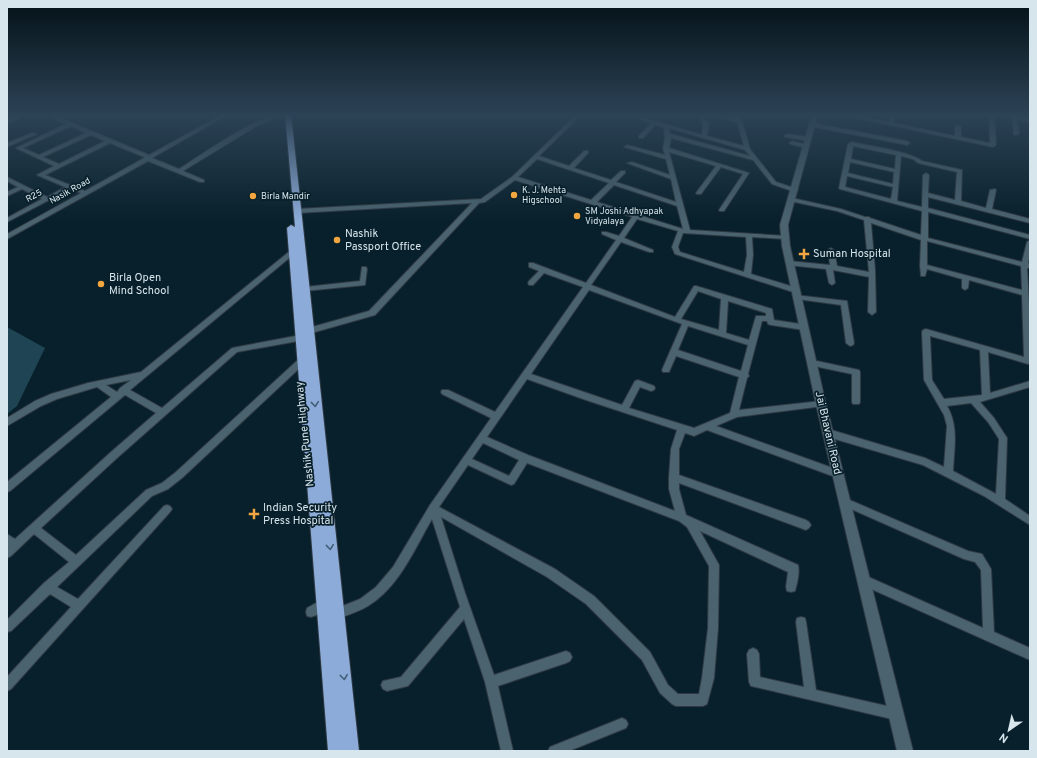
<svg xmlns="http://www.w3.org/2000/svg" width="1037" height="758" viewBox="0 0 1037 758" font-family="Overpass,sans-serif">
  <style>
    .green { fill: #1f4453 }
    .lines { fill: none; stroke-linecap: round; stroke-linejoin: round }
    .minor-casing { stroke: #2f3a43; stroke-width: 2 }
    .tertiary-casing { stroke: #2f3a43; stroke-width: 2 }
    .trunk-casing { stroke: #2f3a43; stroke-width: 2 }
    .minor { fill: #4a636f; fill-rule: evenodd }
    .tertiary { fill: #4a636f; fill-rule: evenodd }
    .trunk { fill: #8cabd8; fill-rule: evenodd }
    .oneway { stroke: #435f79 }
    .poi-dot { fill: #f1a63f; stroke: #08202b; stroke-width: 1.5 }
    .labels { text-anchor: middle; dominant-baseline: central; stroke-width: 3.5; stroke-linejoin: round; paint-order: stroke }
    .far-poi-label { font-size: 9px; fill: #d7e5ec; stroke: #08202b; text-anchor: start }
    .far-street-label { font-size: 9px; fill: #d7e5ec; stroke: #08202b }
    .poi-label { font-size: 11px; fill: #d7e5ec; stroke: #08202b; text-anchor: start }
    .street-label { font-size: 11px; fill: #d7e5ec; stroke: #08202b }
  </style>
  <rect width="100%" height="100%" fill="#08202b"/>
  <polygon class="green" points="7,327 45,348 17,406 7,414"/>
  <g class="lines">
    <defs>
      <g id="minor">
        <polygon points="21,114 28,114 7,124 7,120"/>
        <path d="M44 114H51L149 155 223 114H229L152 158 179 169C201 155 259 114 282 114L255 127 183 171 204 180V182H200L148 161 7 239V234L81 193 70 189 7 222V218L42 199 22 189 7 196V192L18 187 7 181V177L47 197 65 187 37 175 54 166 16 148 66 124ZM71 126 86 133 39 155 23 148ZM91 135 105 141 59 164 43 157ZM110 143 144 157V158L85 191 45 175Z"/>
        <path d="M577 114H582L539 156 569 166 584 151H588V153L574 168 611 180 621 171H625V173L616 182 676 202 671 179 627 163 632 162 670 175 666 159 624 147 627 145 665 155 663 149 665 137 664 127 655 125 643 138H639V136L651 123 622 114H631L702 135 703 123 695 114H700L709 123 707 136 744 146 737 122 704 114H715L736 119 735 114H740L750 149 776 182 797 189 798 190 795 192 772 184 753 160 671 138 669 148 749 173 724 211H720L719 210 743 174 721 167 701 194H697L696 193 716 166 669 152 690 230 787 236V238L785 239 752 237 753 255 751 274 797 288 798 290 795 292H793L675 254 672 247 678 231 637 219 624 238 653 250V252H649L621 242 591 285 675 317 694 286H696L772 309 774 320 807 325 808 327 807 329 804 330 771 325 768 324 767 321H762L748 374 749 376 747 378 739 410 821 401 824 402 825 404 824 406 737 417 716 426 841 471 843 474 841 477 838 478 707 430 694 436 685 433 679 449V475L806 520 809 522 811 525 809 528 806 530 679 483V489L686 515 798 565C800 572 797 584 795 591L791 592 787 591 786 587 788 572 700 531 719 565 718 628 714 678 707 704 703 706H676L672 704 660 693 642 660 586 604 547 577 441 517 465 593 494 675 566 651 570 653 572 657 570 661 566 663 498 686 513 751H501L485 682 464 619 408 686 387 691 383 689 381 685 383 681 401 677 460 607 432 519C414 550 399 587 368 606 358 612 345 616 334 620L330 619 329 615 330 611 360 599 376 587 393 567 430 505 491 418 442 394 441 392 442 390H448L495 412 583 287 544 273 533 285H529L528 283 529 281 539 271 529 267V263H533L586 283 616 240 602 234V232H606L619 236 632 217 515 180 485 202 479 203 375 315 308 334 305 333 304 331 305 329 369 311 472 203 297 213 294 211 297 209 481 199 512 177ZM669 128 745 150 750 156 670 134ZM537 159 609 183 591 200 518 177ZM614 185 677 206 683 229 597 202ZM683 233 746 237 747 255 744 272 680 252 678 247ZM589 290 682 324 662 370 663 372H669L676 356 739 377 730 413 694 428 629 408 640 387 651 391 654 390 655 388 654 386 638 380 635 381 622 405 531 374ZM698 291 721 299 719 330 681 319ZM728 301 766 313V316H756L749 340 726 333ZM688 326 748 345 741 371 678 350ZM527 379 586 400 677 430 671 449 669 477V489L675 511 528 455 487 437ZM483 443 519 460 509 476 472 459ZM527 463 679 521 687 527 709 566 708 628 702 678 699 694H678L668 685 650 652 594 596 555 569 439 507 468 465 511 485 514 484Z"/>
        <polygon points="838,114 850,114 889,122 889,114 894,114 894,123 955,136 955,127 958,125 961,127 961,137 990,143 989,114 994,114 996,145 993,147"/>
        <polygon points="998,114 1008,114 1030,119 1030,123 1017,119 1019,134 1014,135 1012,118"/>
        <polygon points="812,123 907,141 910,143 907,145 810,126 809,125"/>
        <polygon points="32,133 37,134 7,147 7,143"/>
        <polygon points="787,134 808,137 811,139 808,141 785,137 784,136"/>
        <polygon points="792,141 808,145 809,146 806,148 790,144 789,143"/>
        <path d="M851 142C869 146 909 151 922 161L962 170 961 201 986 208 990 190 995 189 996 190 992 209 1030 219V223L928 197V208L1030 235V239L928 212V238L1022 262 1027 242 1030 240V255L1028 263 1030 264V268H1027L1030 321V363L1028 364 988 352 990 393 1030 381V387L980 402 994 418 1007 438 1005 499 1030 516V525L984 496 923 465 828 437 825 436 824 433 825 430 828 429 925 458 944 467 947 426 944 415 924 380 922 332 923 330 926 329 1024 357 1022 295 969 280 968 288 965 290 962 288V279L927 269 925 276H921L920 266 921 240 871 223 875 270 876 312 872 315 868 312 869 277 833 270 835 283 832 285 829 283 826 269 787 265V261H789L830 265 828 250 831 248 834 250 837 266 869 272 864 220 837 211 790 201V199L792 198 841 209 865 217H869L870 218 921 235 922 211 840 189 839 188 848 144ZM853 146 896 155 895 169 851 159ZM901 156 913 159 918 163 957 172 955 200 928 193 929 175 926 173 923 175 922 207 897 201ZM850 162 894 172 893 184 848 173ZM847 176 893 187 891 199 845 187ZM927 241 1021 266 1022 290 927 265ZM930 336 980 350 982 395 944 399 932 380ZM971 403 988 422 999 439 996 494 953 471C954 449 959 426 947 406Z"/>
        <path d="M297 249 300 251 299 252 294 254 130 390 162 408 232 348 301 335 305 338 304 340 237 352 117 458 41 528 76 555 146 490 162 483 176 472 299 359H305L306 361 305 363 182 478 168 489 152 496 57 587 78 599 164 506 167 505 170 506 172 509 170 512 11 689 7 691V677L71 607 50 594 11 631 7 632V620L44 583 69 562 34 534 11 556 7 558 8 545H7V534L15 539 111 452 156 413 125 395 10 491 7 492V482L111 397 97 387 57 399 41 406 7 426V418L35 401 51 394 88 383 141 372 290 251ZM131 380 120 388 117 392 106 385Z"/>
        <polygon points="362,267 366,267 367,269 365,285 305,291 302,289 305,287 360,281"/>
        <polygon points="795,295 847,301 854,343 853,345 850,346 846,343 841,305 797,299 793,297"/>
        <polygon points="812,360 859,370 860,372 860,402 859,404 853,404 852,402 852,374 809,365 808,363 809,361"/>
        <polygon points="845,498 968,551 982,554 991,569 994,632 1030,648 1030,660 860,584 859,580 860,576 864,575 983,628 981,570 975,562 964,559 842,505 840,502 842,499"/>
        <path d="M325 598 329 599 330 603C328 610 318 615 311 617L307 616 306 612 307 608Z"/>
        <polygon points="801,617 805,618 806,622 816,690 896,708 900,710 902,714 900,718 896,720 751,686 749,682 747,654 749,650 753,648 757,650 759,654 760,677 804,687 796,622 797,618"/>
        <polygon points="622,718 626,720 628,724 626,728 569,751 548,751 550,747"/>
      </g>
      <polygon id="tertiary" points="812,114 818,114 788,225 790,246 825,400 913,751 897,751 815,400 782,246 780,225"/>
      <polygon id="trunk" points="285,114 291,114 359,751 328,751 287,228 291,225 295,227"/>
    </defs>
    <use href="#minor" class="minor-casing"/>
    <use href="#tertiary" class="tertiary-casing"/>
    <use href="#trunk" class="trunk-casing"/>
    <use href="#minor" class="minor"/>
    <use href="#tertiary" class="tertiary"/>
    <use href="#trunk" class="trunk"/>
  </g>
  <defs><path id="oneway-chevron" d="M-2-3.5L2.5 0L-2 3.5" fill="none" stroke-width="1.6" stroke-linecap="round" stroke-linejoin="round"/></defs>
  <g class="oneway">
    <use href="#oneway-chevron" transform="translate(315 404) rotate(84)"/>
    <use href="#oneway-chevron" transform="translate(330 547) rotate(84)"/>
    <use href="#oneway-chevron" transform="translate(344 677) rotate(83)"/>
  </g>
  <linearGradient id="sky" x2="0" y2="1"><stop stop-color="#041218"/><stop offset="0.52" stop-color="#2c4255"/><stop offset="1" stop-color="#2c4255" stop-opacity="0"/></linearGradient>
  <rect width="1037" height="221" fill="url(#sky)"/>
  <g class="poi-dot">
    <circle cx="514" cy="195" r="4"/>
    <circle cx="253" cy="196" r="4"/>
    <circle cx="577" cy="216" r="4"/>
    <circle cx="337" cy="240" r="4"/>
    <path d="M802 248h4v4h4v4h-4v4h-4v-4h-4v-4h4z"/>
    <circle cx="101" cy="284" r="4"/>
    <path d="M252 508h4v4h4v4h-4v4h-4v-4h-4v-4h4z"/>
  </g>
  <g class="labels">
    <g class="far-poi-label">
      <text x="522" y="190">K. J. Mehta<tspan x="522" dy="10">Higschool</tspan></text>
      <text x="261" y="196">Birla Mandir</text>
      <text x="585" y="211">SM Joshi Adhyapak<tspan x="585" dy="10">Vidyalaya</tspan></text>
    </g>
    <g class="far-street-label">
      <text transform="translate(70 191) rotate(-29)">Nasik Road</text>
      <text transform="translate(34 196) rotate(-28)">R25</text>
    </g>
    <g class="poi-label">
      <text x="345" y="234">Nashik<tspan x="345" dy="13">Passport Office</tspan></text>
      <text x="813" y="254">Suman Hospital</text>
      <text x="109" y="278">Birla Open<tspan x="109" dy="13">Mind School</tspan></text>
      <text x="263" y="508">Indian Security<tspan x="263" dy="13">Press Hospital</tspan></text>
    </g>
    <g class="street-label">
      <text transform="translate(828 433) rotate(77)">Jai Bhavani Road</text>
      <text transform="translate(305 434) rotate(-96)">Nashik Pune Highway</text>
    </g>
  </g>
  <rect width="1037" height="758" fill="none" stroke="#d7e5ec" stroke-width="16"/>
  <g transform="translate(1009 730) rotate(214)" stroke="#08202b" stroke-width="3" paint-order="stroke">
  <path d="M0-3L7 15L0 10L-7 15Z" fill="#d7e5ec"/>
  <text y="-6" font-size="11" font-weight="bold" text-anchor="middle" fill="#d7e5ec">N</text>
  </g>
</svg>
